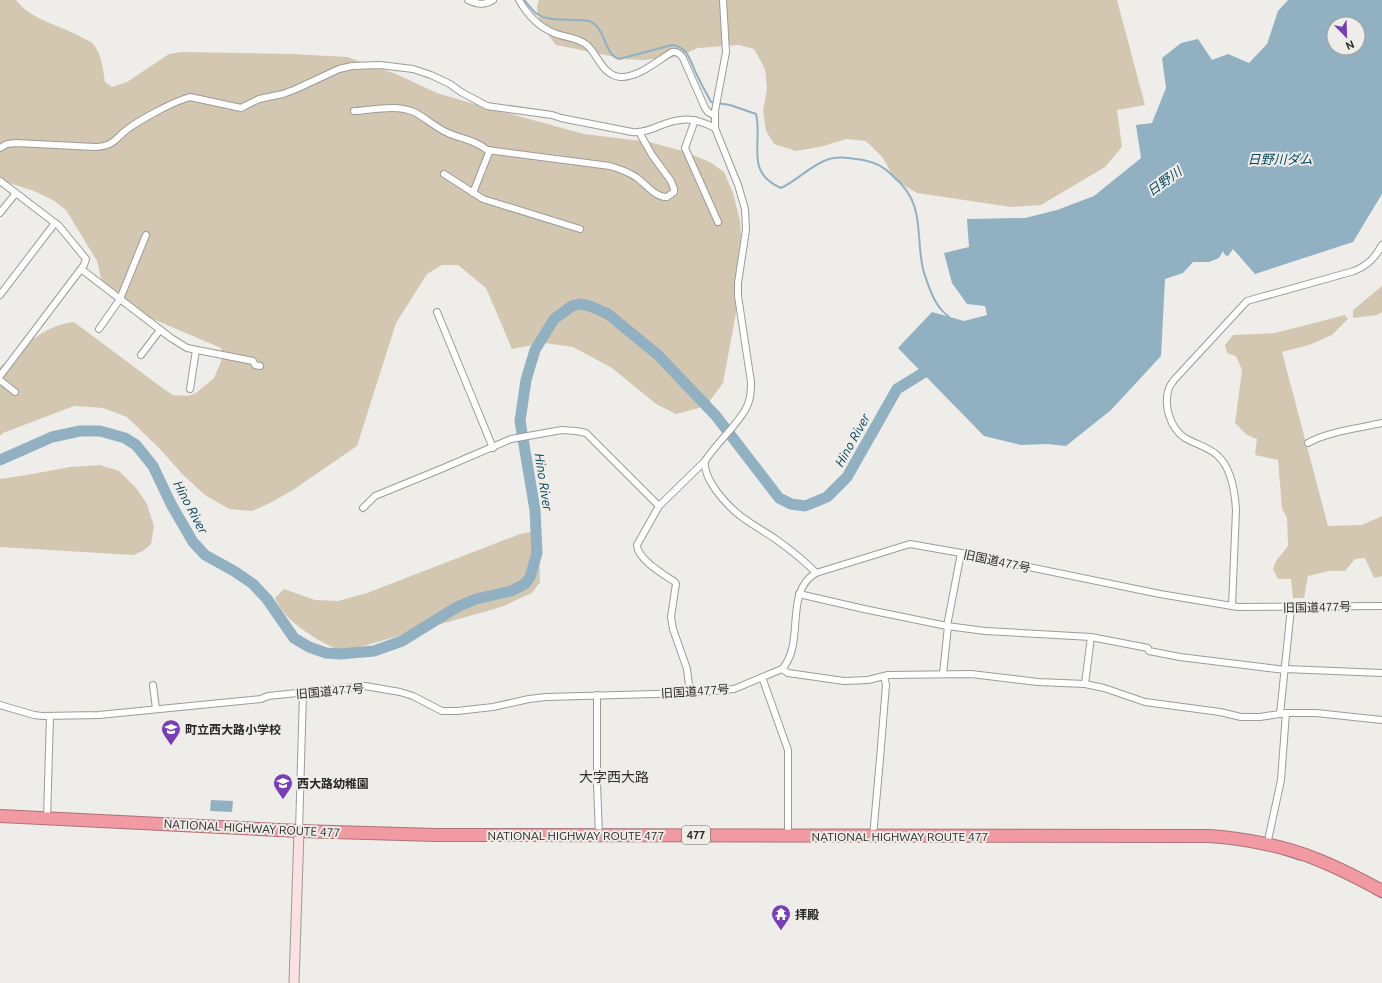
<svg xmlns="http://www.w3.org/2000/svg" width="1382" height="983" viewBox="0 0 1382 983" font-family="Ubuntu,'Noto Sans JP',sans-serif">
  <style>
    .green { fill: #d3c7b2 }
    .water { fill: #91b0c1; fill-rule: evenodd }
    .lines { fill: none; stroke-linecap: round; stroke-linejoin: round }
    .stream { stroke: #91b0c1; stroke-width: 2 }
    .river { stroke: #91b0c1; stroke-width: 11 }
    .street-casing { stroke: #9d9b97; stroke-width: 8 }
    .secondary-casing { stroke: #9d9b97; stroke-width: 11 }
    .highway-casing { stroke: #ab7278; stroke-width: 14 }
    .street { stroke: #fff; stroke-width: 6 }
    .secondary { stroke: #fbe1e3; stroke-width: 9 }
    .highway { stroke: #f19aa3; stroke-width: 12 }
    .labels { text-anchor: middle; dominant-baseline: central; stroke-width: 4; stroke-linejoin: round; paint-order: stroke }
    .shield { fill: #efede9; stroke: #656462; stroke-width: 1 }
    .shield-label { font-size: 11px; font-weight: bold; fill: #2a2928 }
    .street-label { font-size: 12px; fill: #2a2928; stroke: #efede9 }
    .poi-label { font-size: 12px; font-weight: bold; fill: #2a2928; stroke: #efede9; text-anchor: start }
    .water-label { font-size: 13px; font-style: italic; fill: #05465f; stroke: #efede9 }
    .quarter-label { font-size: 14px; fill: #32312e; stroke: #efede9 }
  </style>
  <rect width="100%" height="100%" fill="#efede9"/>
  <g class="green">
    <path d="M0 0H16C32 21 61 25 83 38 86 40 91 41 93 44 102 54 103 70 105 82L112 87 127 82 169 54 182 52 293 54 347 57 396 74 437 93 481 106 584 134 649 142 683 151 710 162 724 172 733 193 740 221 744 270 723 383 706 406 676 414 656 404 612 368 573 347 545 343 512 349 486 288 458 265H442L427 274 396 323 357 446 293 490 270 503 252 511 229 509 205 495 182 474 161 450 127 417 103 408 74 406 3 433 0 436V367C23 348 43 325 74 322L161 387 173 395 188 396 196 393 214 378 222 359 221 348 120 305 104 290 97 261 66 210 53 200 34 191 0 180Z"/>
    <path d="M539 0H1117L1145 105 1117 110 1122 147 1105 167 1041 205 1011 207 917 193 895 180 883 158 866 141 846 139 820 147 796 151 774 144 766 131 763 111 767 89 765 69 754 49 739 45 698 48 677 57 643 60 625 59 556 45C547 33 532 16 539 0Z"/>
    <polygon points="1382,286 1382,312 1377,315 1353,318 1353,310"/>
    <polygon points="1345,315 1348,319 1332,335 1309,345 1282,352 1328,526 1362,525 1382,516 1382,576 1374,578 1365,558 1355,559 1345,571 1329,571 1308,576 1304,598 1293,598 1291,579 1278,579 1273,569 1276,561 1288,546 1287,518 1282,508 1278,460 1255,455 1257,439 1247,435 1235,423 1242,370 1236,356 1227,353 1225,345 1233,335 1275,333"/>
    <polygon points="100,465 119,471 136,488 147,504 154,526 151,544 143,551 133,555 0,547 0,479 21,476 70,467"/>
    <path d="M532 532 539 541 540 582 532 593 501 607 342 652C319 641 285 623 275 598L284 589 315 600 338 601 367 593 520 534Z"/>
  </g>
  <g class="water">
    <path d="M1288 0H1382V194L1353 242 1255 274 1233 249 1228 256 1225 255 1223 251 1219 258 1209 262H1193L1183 273 1165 279 1161 356 1111 410 1066 446 1047 444 1021 445 984 436 898 348 932 312 964 321 987 315 985 306 967 304 952 283 944 253 969 247 967 219 1025 218 1057 210 1094 196 1141 158 1136 125 1152 123 1166 88 1162 58 1181 43 1198 39 1212 60 1228 54 1249 63 1267 44 1278 11ZM1334 24H1358V48H1334Z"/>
    <polygon points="211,800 233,801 232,812 210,811"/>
  </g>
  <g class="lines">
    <g class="stream">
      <path d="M524 0C528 4 532 10 537 14 548 21 561 19 573 20 578 20 584 20 589 21 606 27 604 55 619 59L672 45C689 46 691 65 698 77 702 86 707 94 711 102L730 105 756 114C763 143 744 172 781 188 796 181 808 168 824 161 836 155 850 158 863 160 877 163 884 167 894 177 926 204 915 234 923 269 926 280 933 300 940 308 943 312 947 315 951 319"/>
      <polyline points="1282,854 1300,860"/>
      <polyline points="1375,894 1382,898"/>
    </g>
    <polyline class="river" points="0,460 52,437 80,431 100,431 125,438 136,445 153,466 171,504 193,542 205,555 234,571 253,584 267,599 294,638 309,647 326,653 340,654 374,651 402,641 457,607 476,599 511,591 525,584 530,577 537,553 535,510 520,421 526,380 535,350 554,319 572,306 579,304 590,306 608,314 658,355 716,416 779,498 791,504 805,506 827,497 847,477 897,389 936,365"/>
    <defs>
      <g id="street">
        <path d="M468 0C477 4 484 6 493 0"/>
        <path d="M519 0C527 14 539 27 554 33 565 38 578 37 588 46 598 56 603 75 620 77 638 78 657 61 672 52 677 51 680 54 683 58L705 108 708 112 715 116"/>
        <path d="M354 111C372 110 397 104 414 112 426 118 436 128 448 133 461 139 476 140 487 150L610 166C620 169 628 172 636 177 645 183 655 198 667 197L674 192V189L671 181 652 155 639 132"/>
        <polyline points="695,120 685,148 718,222"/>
        <path d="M0 148 7 144 16 143 95 147C115 146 114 139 129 128 142 119 169 104 184 99L190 97 241 108 259 99 283 94 296 89 339 69 352 66 380 65 413 69 431 75 450 84 461 92 487 106 552 115 561 118 632 132C642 133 650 130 659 126 681 117 694 117 715 128"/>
        <polyline points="444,174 483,199 580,229"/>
        <polyline points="0,181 59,226 86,259 84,265 0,376"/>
        <polyline points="473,193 490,150"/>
        <polyline points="0,213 16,193"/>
        <polyline points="81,269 171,338 187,348 253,361 255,365 260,366"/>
        <polyline points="0,295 55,223"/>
        <polyline points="437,312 493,448"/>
        <polyline points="99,329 120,299 146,235"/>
        <polyline points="141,355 160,330"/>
        <polyline points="0,380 15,392"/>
        <polyline points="190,389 196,350"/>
        <path d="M1308 443C1326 432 1361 428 1382 423"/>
        <path d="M705 461C703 479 725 503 738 514 749 523 762 530 774 538 788 548 804 560 816 573"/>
        <polyline points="363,508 375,496 441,469 511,439 562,430 576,431 586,433 659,506"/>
        <polyline points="799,594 864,609 947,626 985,631 1091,637 1148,648 1149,651 1180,657 1285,670"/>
        <path d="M1232 606 1236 510C1235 493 1231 467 1217 455 1208 447 1195 444 1185 438 1170 428 1163 405 1169 388 1170 385 1172 383 1174 380L1247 301 1354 271C1368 265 1375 258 1382 245"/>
        <polyline points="947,626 961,553"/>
        <polyline points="782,669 788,673 844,681 868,680 888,675 971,674 1038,682 1085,684 1104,688 1145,702 1220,712 1241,717 1260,717 1286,713 1316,713 1382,720"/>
        <polyline points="1285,669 1382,673"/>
        <polyline points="943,674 948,626"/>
        <polyline points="762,677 788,750 788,836"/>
        <polyline points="1085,684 1091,637"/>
        <polyline points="153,685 156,709"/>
        <path d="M690 693 687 669 673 629 671 617 676 584 675 582C664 575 637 559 637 545L659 506 705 461C716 443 744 419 749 401 751 395 751 388 751 382L738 296V283L746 230 745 209 738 185 715 128V111L726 52 723 0"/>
        <polyline points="597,695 597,783 599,835"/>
        <path d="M0 705 34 715 42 716 99 715 261 699 268 696 365 686 400 692 413 696 442 711H457L493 707 529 699 546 697 690 693 734 689 782 669C806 643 783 592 816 573L910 544 961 553 1160 594 1238 607 1382 606"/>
        <polyline points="1280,714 1291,608"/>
        <polyline points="47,818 50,717"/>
        <polyline points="299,831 303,693"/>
        <polyline points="873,836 880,759 886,685 884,676"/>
        <polyline points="1267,845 1281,780 1286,713"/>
      </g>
      <polyline id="secondary" points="294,983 299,831"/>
      <path id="highway" d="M0 816 299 831 436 835 1208 836C1242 838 1284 846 1316 859 1339 868 1360 879 1382 891"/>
    </defs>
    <use href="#street" class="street-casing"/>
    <use href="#secondary" class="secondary-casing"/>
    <use href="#highway" class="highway-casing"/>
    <use href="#street" class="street"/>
    <use href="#secondary" class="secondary"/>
    <use href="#highway" class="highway"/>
  </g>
  <defs>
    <symbol id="school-pin" viewBox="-11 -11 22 30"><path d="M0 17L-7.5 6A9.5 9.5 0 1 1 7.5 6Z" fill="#783eb5" stroke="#efede9"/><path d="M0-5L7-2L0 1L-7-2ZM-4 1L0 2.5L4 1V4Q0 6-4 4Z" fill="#fff"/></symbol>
    <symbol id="temple-pin" viewBox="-11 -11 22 30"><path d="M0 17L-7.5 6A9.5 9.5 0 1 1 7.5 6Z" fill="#783eb5" stroke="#efede9"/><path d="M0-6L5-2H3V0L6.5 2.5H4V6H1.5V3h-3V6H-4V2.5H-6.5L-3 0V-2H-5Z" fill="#fff"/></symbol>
  </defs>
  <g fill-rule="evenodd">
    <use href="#school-pin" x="160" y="718" width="22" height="30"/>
    <use href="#school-pin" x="272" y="772" width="22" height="30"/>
    <use href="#temple-pin" x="770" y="903" width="22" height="30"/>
  </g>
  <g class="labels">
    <rect class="shield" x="682" y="826" width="28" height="18" rx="3"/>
    <g class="shield-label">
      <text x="696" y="835">477</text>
    </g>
    <g class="street-label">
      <text transform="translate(997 561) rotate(12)">旧国道477号</text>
      <text transform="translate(1317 607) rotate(-1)">旧国道477号</text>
      <text transform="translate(330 691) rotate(-5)">旧国道477号</text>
      <text transform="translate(695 691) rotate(-4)">旧国道477号</text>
      <text transform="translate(252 828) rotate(3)">NATIONAL HIGHWAY ROUTE 477</text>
      <text x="576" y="835">NATIONAL HIGHWAY ROUTE 477</text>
      <text x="900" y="836">NATIONAL HIGHWAY ROUTE 477</text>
    </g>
    <g class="poi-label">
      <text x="185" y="729">町立西大路小学校</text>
      <text x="297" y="783">西大路幼稚園</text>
      <text x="795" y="914">拝殿</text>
    </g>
    <g class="water-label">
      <text x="1280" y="159">日野川ダム</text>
      <text transform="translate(1164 181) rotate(-36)">日野川</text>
      <text transform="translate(852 440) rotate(-61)">Hino River</text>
      <text transform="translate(544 482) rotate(81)">Hino River</text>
      <text transform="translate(191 507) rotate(62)">Hino River</text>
    </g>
    <g class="quarter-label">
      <text x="614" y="777">大字西大路</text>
    </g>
  </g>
  <g transform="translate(1346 36) rotate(157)"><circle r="19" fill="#efede9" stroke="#a09f9c"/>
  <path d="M0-3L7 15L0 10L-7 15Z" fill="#783eb5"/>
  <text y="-6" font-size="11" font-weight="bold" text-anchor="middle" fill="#2a2928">N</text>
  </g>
</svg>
